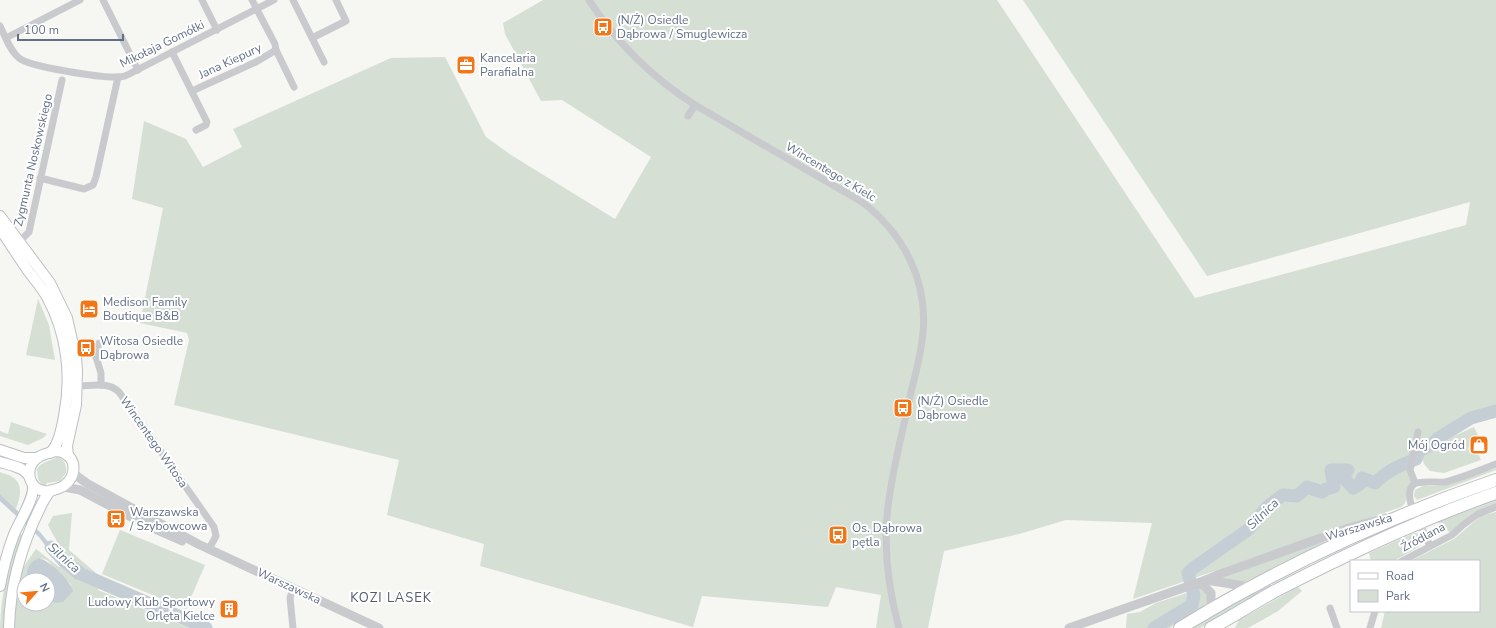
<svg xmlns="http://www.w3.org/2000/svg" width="1496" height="628" viewBox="0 0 1496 628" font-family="'Nunito Sans',sans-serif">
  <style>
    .green { fill: #d5dfd3; fill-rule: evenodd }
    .water { fill: #c6ced5 }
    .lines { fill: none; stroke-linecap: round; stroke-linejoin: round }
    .river { stroke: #c6ced5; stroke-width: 13 }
    .secondary-casing { stroke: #bcbfc4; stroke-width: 12 }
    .primary-casing { stroke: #babdc1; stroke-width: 14 }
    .minor { stroke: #c8cace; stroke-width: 7 }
    .tertiary { stroke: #c8cace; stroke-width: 9 }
    .secondary { stroke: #fff; stroke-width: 10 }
    .primary { stroke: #fff; stroke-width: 12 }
    .labels { text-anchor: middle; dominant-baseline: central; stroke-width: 4; stroke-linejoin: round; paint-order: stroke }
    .poi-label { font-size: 12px; fill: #636f86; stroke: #fff; text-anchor: start }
    .street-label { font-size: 12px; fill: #636f86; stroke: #fff }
    .water-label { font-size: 13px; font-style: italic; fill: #63788a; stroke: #fff }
    .neighbourhood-label { font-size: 13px; letter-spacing: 1px; fill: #515a6b; stroke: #fff }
  </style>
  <rect width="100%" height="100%" fill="#f6f6f2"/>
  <g class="green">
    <path d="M543 0H997L1195 298 1466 225 1470 202 1207 276 1023 0H1496V413L1471 424 1419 456 1413 457C1413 464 1414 472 1413 479 1412 482 1409 484 1408 487 1404 495 1409 502 1401 507L1133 599 1152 523 1066 520 1019 534 944 551 928 628H876L881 595 836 587 828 607 702 596 693 627 480 566 484 544 387 515 399 460 174 405 189 340 187 333 140 323 163 208 132 199 144 121 186 139 203 167 242 147 233 129 391 58 445 57 486 137 511 155 615 219 651 157 562 100 541 101 505 34 503 23Z"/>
    <polygon points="38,299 49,325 55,360 26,355"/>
    <polygon points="11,422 47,434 43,438 28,445 0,436 0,431 8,434"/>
    <polygon points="1474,427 1481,442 1468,448 1470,454 1477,451 1481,460 1444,473 1430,471 1424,464 1422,457 1454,436"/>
    <path d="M58 456C64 460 67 465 66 473L60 481 47 483 44 487 38 479 37 469C43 460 51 462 58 456Z"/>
    <polygon points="1496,468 1496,470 1417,500 1414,496 1415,490 1423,486 1442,486"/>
    <path d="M0 472C4 474 9 474 12 477 24 483 20 499 16 509L0 494Z"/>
    <polygon points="1496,501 1496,505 1450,532 1441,528 1438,521"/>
    <polygon points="1496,512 1496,628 1381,628 1385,611 1479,611 1479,561 1410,561 1454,539 1481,516"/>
    <path d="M72 513 69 550 103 579 98 590 189 628H13L15 599 19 597 22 569 36 549 59 567 67 560 48 525 53 516ZM40 558 47 560 71 585 54 603 48 597V604H24V580H30L26 576Z"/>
    <polygon points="120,530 205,565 186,609 102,574"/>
    <path d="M19 533 23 536 5 628H0C1 595 8 564 19 533Z"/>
    <polygon points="1416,533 1420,535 1421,543 1419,547 1394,561 1371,561 1369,553 1412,534"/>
    <polygon points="1323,541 1325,542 1243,583 1218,579"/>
    <polygon points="1298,587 1302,591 1278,611 1248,628 1235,628 1239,620"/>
    <polygon points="1199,589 1206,593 1208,598 1205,605 1170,628 1126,628 1127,614 1140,612 1156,603"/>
    <polygon points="1255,592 1262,593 1200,628 1190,628"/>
  </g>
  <g class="water">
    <polygon points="0,494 40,532 67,565 79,576 76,580 59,564 39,537 0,501"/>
    <path d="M39 558C50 561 70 580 73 591L63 602 54 603 48 597V580H30L26 576C28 566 30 562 39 558Z"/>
  </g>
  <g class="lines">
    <g class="river">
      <polyline points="51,547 64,561 81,574 206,628"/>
      <path d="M1154 628 1192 605 1194 595 1188 573 1192 569 1249 529 1267 507 1283 495 1297 496 1307 487 1322 492 1326 489 1334 487 1331 470H1348L1343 477 1353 488 1360 484 1362 478 1375 483C1388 470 1399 466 1416 459L1419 451 1432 444 1440 437 1471 418 1496 411"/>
    </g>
    <defs>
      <g id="secondary">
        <polyline points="0,216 50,283 67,318 76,358 77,371 76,405 67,446 68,456"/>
        <path d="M0 229C10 243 19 258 29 272 35 280 42 288 47 297 67 333 72 376 64 416 62 428 59 445 50 453"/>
        <polyline points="0,450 24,458 37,458"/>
        <path d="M55 451C80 451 80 485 53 490 50 491 47 492 44 491 27 488 25 467 37 458 42 454 49 453 55 451Z"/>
        <path d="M0 462C10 465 24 467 29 476"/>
        <path d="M0 586C3 569 7 553 13 537 18 523 35 499 33 485"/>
        <path d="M9 628C10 582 23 540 44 500L49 492 53 490"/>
      </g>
      <g id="primary">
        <path d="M1180 628C1280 567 1385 518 1496 480"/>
        <path d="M1211 628C1234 616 1256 601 1279 589 1349 553 1421 519 1496 493"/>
      </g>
    </defs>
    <use href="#secondary" class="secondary-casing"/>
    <use href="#primary" class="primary-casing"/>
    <g class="minor">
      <polyline points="103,0 138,70"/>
      <polyline points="202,0 217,30"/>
      <polyline points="293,0 312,38 346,21 336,0"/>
      <path d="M589 0C616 42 653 78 695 105L862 202C903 233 928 280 923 333 921 353 916 373 911 392 904 426 895 459 890 493 882 538 887 584 899 628"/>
      <path d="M0 26C5 36 10 51 19 58 30 67 102 78 118 77 123 77 128 75 133 72L274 0"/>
      <polyline points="6,38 80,0"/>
      <polyline points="312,38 324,62"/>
      <polyline points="276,50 294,87"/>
      <polyline points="172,52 207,122 206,125 196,130"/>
      <polyline points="192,91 256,62 276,50 275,44 252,0"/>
      <polyline points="688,116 695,105"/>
      <polyline points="40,178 84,189 93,185 96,177 118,77"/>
      <polyline points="19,242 29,232 62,80"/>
      <polyline points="99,343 96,357 101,373 101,385"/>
      <path d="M77 386C91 386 108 381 119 392L214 527 216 536 209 549"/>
      <polyline points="1415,483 1410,470 1418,432"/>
      <path d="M1430 546 1411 504C1409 497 1408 489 1414 484 1420 480 1437 483 1445 482 1462 478 1480 470 1496 464"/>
      <polyline points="1402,561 1452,535 1463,525 1478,514 1496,507"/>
      <polyline points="293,588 290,598 293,628"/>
      <polyline points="1330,608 1337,628"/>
      <polyline points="1370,628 1375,611"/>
    </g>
    <g class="tertiary">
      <polyline points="73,472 78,477 88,484 198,544 379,628"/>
      <polyline points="64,487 80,490 150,527 182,541"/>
      <polyline points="1206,580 1263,589 1277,590"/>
      <polyline points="1197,584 1204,586 1211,593 1211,603 1208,610"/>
      <polyline points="1069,628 1206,580 1217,575 1349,528 1385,518"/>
    </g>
    <use href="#secondary" class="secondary"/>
    <use href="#primary" class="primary"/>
  </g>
  <defs>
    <symbol id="bus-square" viewBox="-11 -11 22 22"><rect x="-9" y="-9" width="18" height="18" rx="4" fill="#f17617" stroke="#fff"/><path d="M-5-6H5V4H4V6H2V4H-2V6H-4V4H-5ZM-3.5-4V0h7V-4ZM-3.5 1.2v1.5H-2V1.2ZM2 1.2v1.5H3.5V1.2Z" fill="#fff"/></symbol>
    <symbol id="office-square" viewBox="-11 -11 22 22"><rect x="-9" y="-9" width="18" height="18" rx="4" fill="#f17617" stroke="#fff"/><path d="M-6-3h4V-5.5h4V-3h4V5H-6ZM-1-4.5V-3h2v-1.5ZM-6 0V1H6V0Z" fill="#fff"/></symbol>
    <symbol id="hotel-square" viewBox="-11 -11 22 22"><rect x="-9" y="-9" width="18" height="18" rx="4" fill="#f17617" stroke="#fff"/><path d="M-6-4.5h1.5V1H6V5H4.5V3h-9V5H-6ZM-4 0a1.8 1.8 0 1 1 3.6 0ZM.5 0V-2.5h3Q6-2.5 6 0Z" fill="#fff"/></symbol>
    <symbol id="shop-square" viewBox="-11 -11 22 22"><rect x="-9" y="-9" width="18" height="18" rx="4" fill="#f17617" stroke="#fff"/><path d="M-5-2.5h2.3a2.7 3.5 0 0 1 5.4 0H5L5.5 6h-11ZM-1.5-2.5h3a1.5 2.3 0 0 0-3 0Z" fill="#fff"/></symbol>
    <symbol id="building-square" viewBox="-11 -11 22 22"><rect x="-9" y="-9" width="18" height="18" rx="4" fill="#f17617" stroke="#fff"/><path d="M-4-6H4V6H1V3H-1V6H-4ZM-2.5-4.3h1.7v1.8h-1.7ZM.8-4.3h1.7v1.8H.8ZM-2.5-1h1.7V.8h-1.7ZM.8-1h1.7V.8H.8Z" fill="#fff"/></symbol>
  </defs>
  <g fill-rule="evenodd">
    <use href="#bus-square" x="592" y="16" width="22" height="22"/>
    <use href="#office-square" x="455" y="54" width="22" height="22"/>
    <use href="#hotel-square" x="78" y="298" width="22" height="22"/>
    <use href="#bus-square" x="75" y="337" width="22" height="22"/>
    <use href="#bus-square" x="892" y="397" width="22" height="22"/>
    <use href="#shop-square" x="1468" y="434" width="22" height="22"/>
    <use href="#bus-square" x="105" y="508" width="22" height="22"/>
    <use href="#bus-square" x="827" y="524" width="22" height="22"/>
    <use href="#building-square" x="218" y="598" width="22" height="22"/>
  </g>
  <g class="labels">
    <g class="poi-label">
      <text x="617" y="20">(N/Ż) Osiedle<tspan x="617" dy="14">Dąbrowa / Smuglewicza</tspan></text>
      <text x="480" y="58">Kancelaria<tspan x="480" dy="14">Parafialna</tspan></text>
      <text x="103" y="302">Medison Family<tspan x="103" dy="14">Boutique B&amp;B</tspan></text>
      <text x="100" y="341">Witosa Osiedle<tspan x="100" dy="14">Dąbrowa</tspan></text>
      <text x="917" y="401">(N/Ż) Osiedle<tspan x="917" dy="14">Dąbrowa</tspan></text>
      <text x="1465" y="445" text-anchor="end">Mój Ogród</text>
      <text x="130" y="512">Warszawska<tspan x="130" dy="14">/ Szybowcowa</tspan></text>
      <text x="852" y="528">Os. Dąbrowa<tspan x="852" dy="14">pętla</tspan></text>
      <text x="215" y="602" text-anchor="end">Ludowy Klub Sportowy<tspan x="215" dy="14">Orlęta Kielce</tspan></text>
    </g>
    <g class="street-label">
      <text transform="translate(162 44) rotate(-26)">Mikołaja Gomółki</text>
      <text transform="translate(230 61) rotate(-25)">Jana Kiepury</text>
      <text transform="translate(33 160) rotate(-77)">Zygmunta Noskowskiego</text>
      <text transform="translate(831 172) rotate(31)">Wincentego z Kielc</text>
      <text transform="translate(154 442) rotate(55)">Wincentego Witosa</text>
      <text transform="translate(1359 527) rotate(-17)">Warszawska</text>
      <text transform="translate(1423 537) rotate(-28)">Źródlana</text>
      <text transform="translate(289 586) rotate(25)">Warszawska</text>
    </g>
    <g class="water-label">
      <text transform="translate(1263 514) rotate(-44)">Silnica</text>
      <text transform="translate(64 558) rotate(42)">Silnica</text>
    </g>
    <g class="neighbourhood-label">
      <text x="391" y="598">KOZI LASEK</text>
    </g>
  </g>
  <rect x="1350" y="560" width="130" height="52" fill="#ffffff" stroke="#c1c5cf"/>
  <rect x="1358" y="573" width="20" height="6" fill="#ffffff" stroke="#c1c5cf"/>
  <text x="1386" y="580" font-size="12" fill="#636f86">Road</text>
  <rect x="1358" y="590" width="20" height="12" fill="#d5dfd3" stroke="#c1c5cf"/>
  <text x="1386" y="600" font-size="12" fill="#636f86">Park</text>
  <g transform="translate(36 592) rotate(63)"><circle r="19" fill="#ffffff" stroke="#c1c5cf"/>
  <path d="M0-3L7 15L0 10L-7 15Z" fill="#f17617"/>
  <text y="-6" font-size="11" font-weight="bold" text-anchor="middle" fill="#636f86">N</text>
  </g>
  <path d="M18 34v6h105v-6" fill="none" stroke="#636f86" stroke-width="2"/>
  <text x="24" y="34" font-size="12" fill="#636f86" stroke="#ffffff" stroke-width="3" paint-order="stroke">100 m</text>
</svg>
